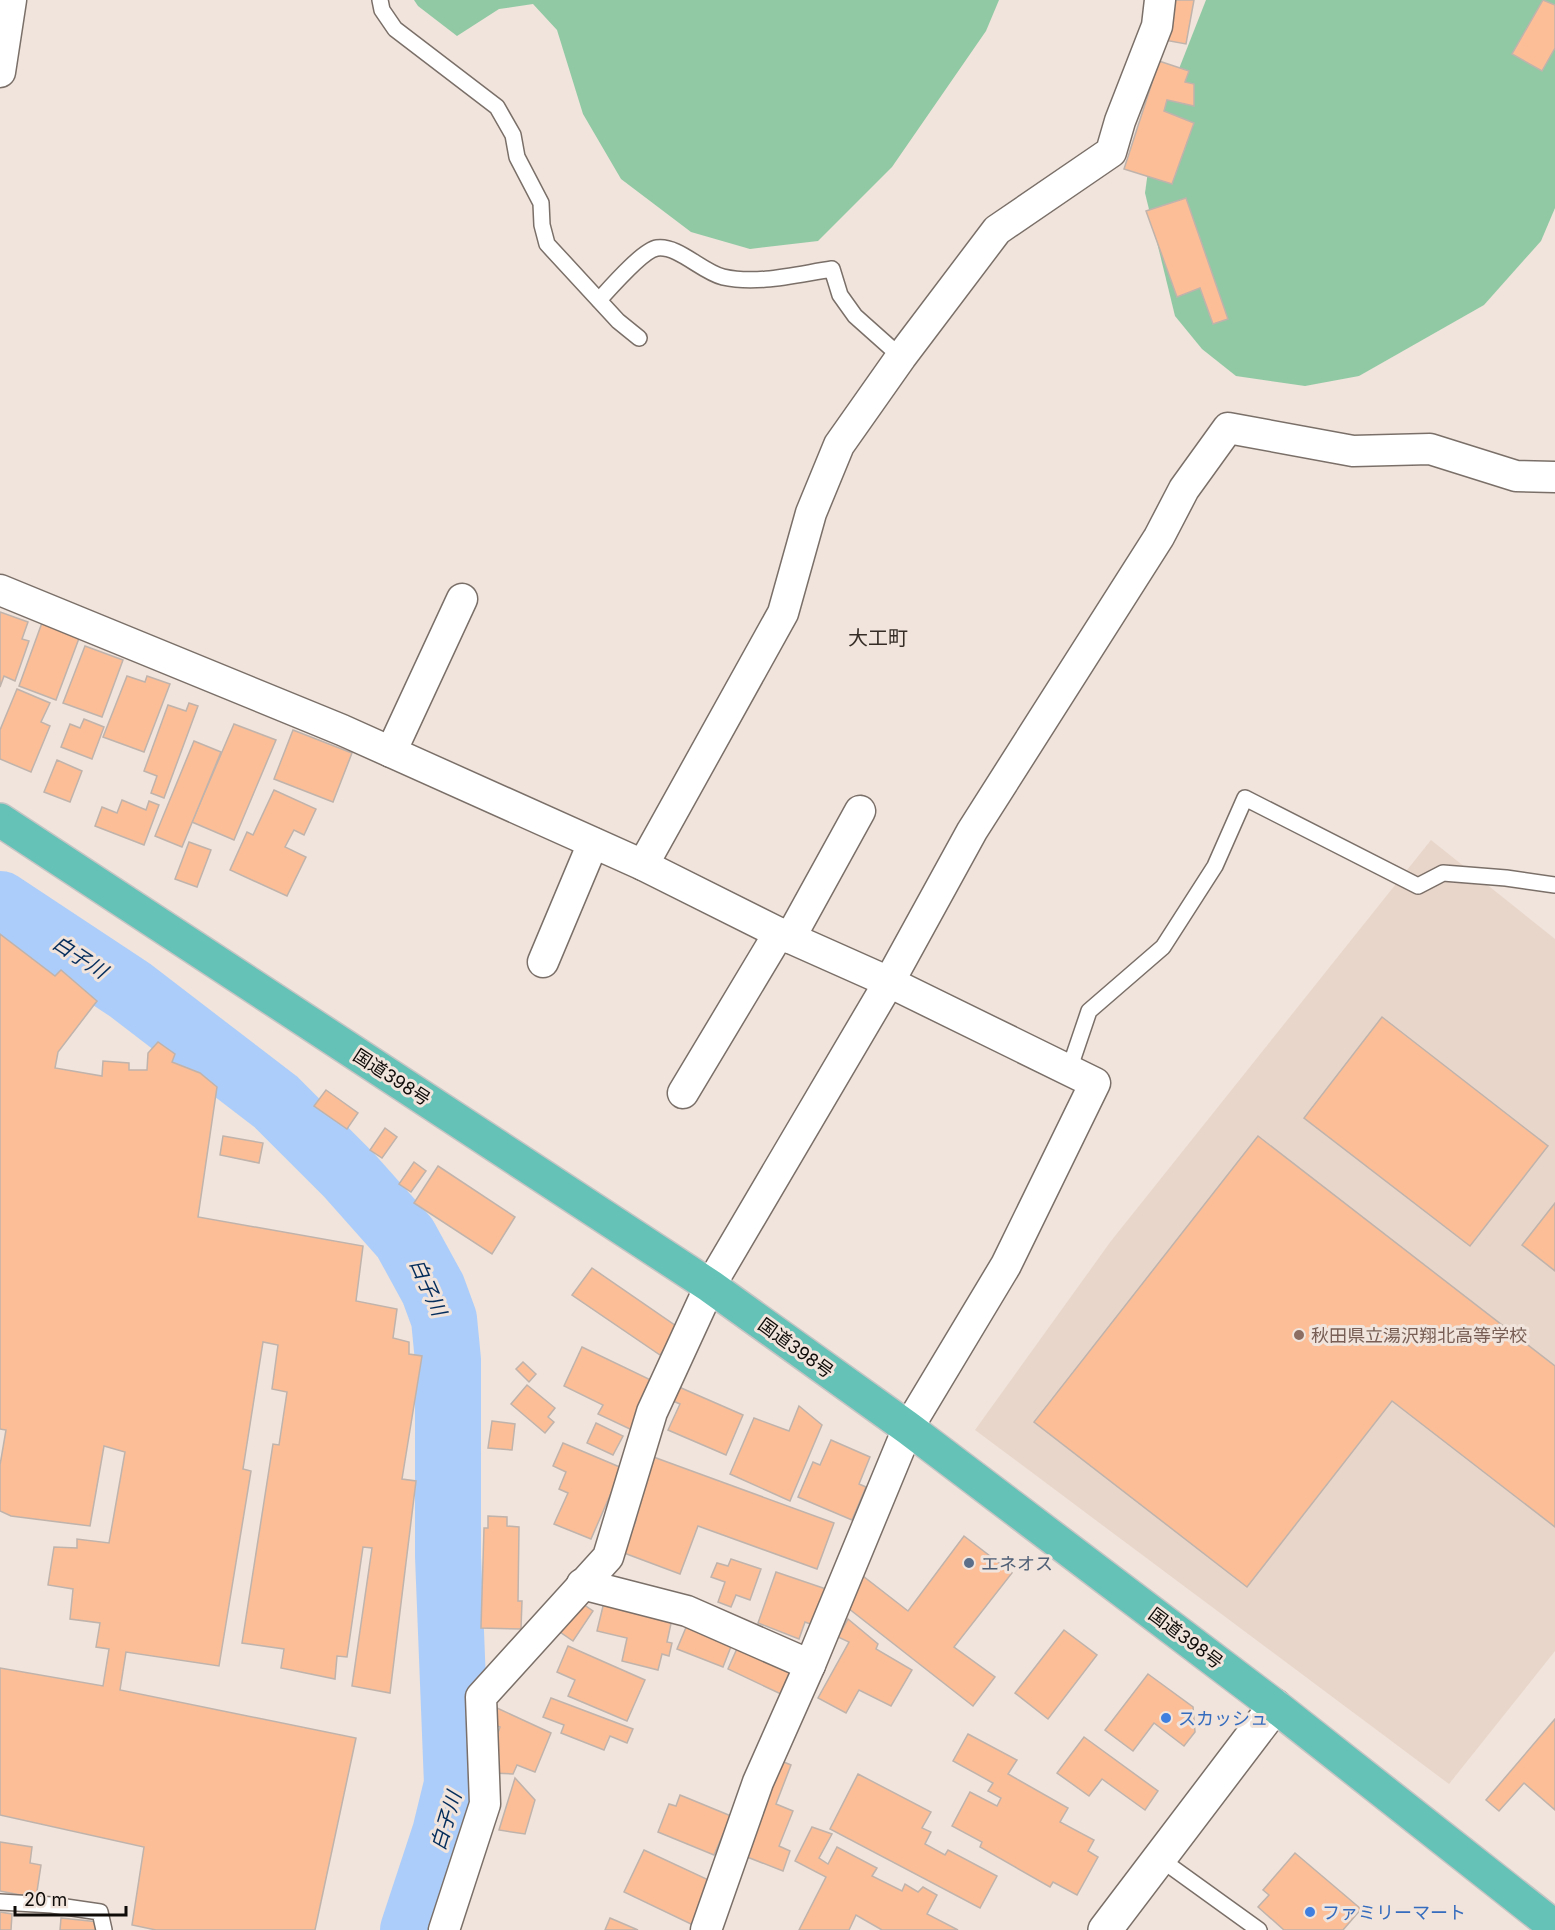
<svg xmlns="http://www.w3.org/2000/svg" width="1555" height="1930" viewBox="0 0 1555 1930" font-family="Inter,'Noto Sans JP',sans-serif">
  <style>
    .built { fill: #e9d6ca }
    .green { fill: #91c9a4 }
    .lines { fill: none; stroke-linecap: round; stroke-linejoin: round }
    .river { stroke: #accdf9; stroke-width: 66 }
    .building { fill: #fcbe97; stroke: #bfb3ac; stroke-width: 1.5 }
    .service-casing { stroke: #7b7069; stroke-width: 18 }
    .minor-casing { stroke: #7b7069; stroke-width: 33 }
    .tertiary-casing { stroke: #7b7069; stroke-width: 36 }
    .trunk-casing { stroke: #c5c4c4; stroke-width: 36 }
    .service { stroke: #fff; stroke-width: 15 }
    .minor { stroke: #fff; stroke-width: 30 }
    .tertiary { stroke: #fff; stroke-width: 33 }
    .trunk { stroke: #64c2b6; stroke-width: 33 }
    .education-dot { fill: #8d6e63; stroke: #f0e4dc; stroke-width: 2 }
    .service-dot { fill: #5c6f8a; stroke: #f0e4dc; stroke-width: 2 }
    .shop-dot { fill: #3f7fe0; stroke: #f0e4dc; stroke-width: 2 }
    .labels { text-anchor: middle; dominant-baseline: central; stroke-width: 6; stroke-linejoin: round; paint-order: stroke }
    .street-label { font-size: 18px; fill: #0f0b09; stroke: #f0e4dc }
    .education-label { font-size: 18px; fill: #785e54; stroke: #f0e4dc; text-anchor: start }
    .service-label { font-size: 18px; fill: #4e5e75; stroke: #f0e4dc; text-anchor: start }
    .shop-label { font-size: 18px; fill: #366cbe; stroke: #f0e4dc; text-anchor: start }
    .neighbourhood-label { font-size: 20px; fill: #352c26; stroke: #f0e4dc }
    .water-label { font-size: 20px; font-style: italic; fill: #042d5c; stroke: #f0e4dc }
  </style>
  <rect width="100%" height="100%" fill="#f0e4dc"/>
  <polygon class="built" points="1431,840 1555,939 1555,1651 1449,1784 975,1430 1111,1241"/>
  <g class="green">
    <polygon points="414,0 999,0 986,31 892,167 818,241 750,249 691,232 621,179 583,114 557,30 533,4 499,9 457,36 418,6"/>
    <polygon points="1206,0 1555,0 1555,208 1541,241 1484,305 1359,376 1305,386 1236,376 1202,349 1175,316 1145,193 1153,135"/>
  </g>
  <g class="lines">
    <polyline class="river" points="0,904 130,990 276,1102 349,1175 405,1238 433,1289 444,1319 448,1360 448,1556 457,1784 445,1833 413,1930"/>
  </g>
  <g class="building">
    <polygon points="1172,0 1194,0 1186,44 1164,40"/>
    <polygon points="1543,0 1555,5 1555,48 1542,71 1512,54"/>
    <polygon points="1159,61 1189,71 1185,82 1194,84 1194,106 1167,100 1164,111 1194,123 1172,184 1124,169"/>
    <polygon points="1186,198 1228,319 1213,324 1200,288 1177,297 1146,211"/>
    <polygon points="0,612 28,622 22,639 29,641 15,681 4,676 0,687"/>
    <polygon points="43,620 81,633 56,700 19,686"/>
    <polygon points="85,646 123,660 102,717 63,703"/>
    <polygon points="127,676 145,682 147,676 170,684 144,752 103,737"/>
    <polygon points="17,689 50,703 41,722 50,726 31,772 0,759 0,730"/>
    <polygon points="189,703 198,706 164,798 151,793 157,776 144,771 168,705 186,711"/>
    <polygon points="84,719 104,727 92,759 61,747 70,724 80,728"/>
    <polygon points="234,724 276,740 234,840 192,822"/>
    <polygon points="293,730 352,753 333,802 274,779"/>
    <polygon points="194,741 221,752 182,847 155,836"/>
    <polygon points="57,760 82,771 70,802 44,792"/>
    <polygon points="274,790 316,809 304,835 294,830 285,847 306,857 287,896 230,870 247,832 253,835"/>
    <polygon points="122,800 146,810 149,801 159,805 144,845 95,826 102,807 117,813"/>
    <polygon points="189,842 211,850 197,887 175,879"/>
    <polygon points="0,934 55,976 61,970 97,1001 58,1052 55,1068 102,1076 103,1061 129,1063 129,1070 147,1070 148,1053 158,1042 175,1054 172,1062 200,1073 217,1087 198,1217 363,1246 356,1301 397,1309 393,1338 409,1342 409,1354 422,1356 402,1479 416,1481 390,1693 352,1686 372,1548 363,1547 347,1657 337,1656 335,1679 281,1668 284,1649 242,1643 273,1444 279,1445 287,1392 272,1389 278,1345 263,1342 243,1469 251,1471 219,1666 126,1652 120,1690 356,1738 315,1930 156,1930 132,1925 144,1847 0,1815 0,1668 103,1686 109,1649 96,1647 100,1623 70,1619 73,1589 48,1585 54,1547 77,1548 77,1539 109,1543 125,1452 104,1446 90,1526 11,1516 0,1511 0,1465 6,1430 0,1429"/>
    <polygon points="1382,1017 1548,1146 1470,1246 1304,1118"/>
    <polygon points="326,1090 358,1113 347,1129 314,1106"/>
    <polygon points="385,1128 397,1137 382,1158 370,1150"/>
    <polygon points="223,1136 263,1143 259,1163 220,1155"/>
    <polygon points="1258,1136 1555,1366 1555,1527 1392,1401 1247,1587 1034,1422"/>
    <polygon points="414,1162 426,1171 411,1192 399,1184"/>
    <polygon points="438,1166 515,1217 492,1254 414,1203"/>
    <polygon points="1555,1203 1555,1271 1522,1245"/>
    <polygon points="592,1268 679,1328 660,1355 572,1295"/>
    <polygon points="582,1347 655,1382 632,1430 598,1414 603,1405 564,1386"/>
    <polygon points="523,1362 536,1374 529,1382 516,1369"/>
    <polygon points="527,1385 555,1408 548,1417 554,1422 545,1433 511,1404"/>
    <polygon points="679,1387 743,1415 726,1455 668,1430 680,1404 673,1401"/>
    <polygon points="799,1406 822,1425 790,1501 730,1474 754,1418 789,1431"/>
    <polygon points="492,1421 515,1424 512,1450 488,1448"/>
    <polygon points="596,1423 623,1436 613,1455 587,1443"/>
    <polygon points="831,1440 870,1457 859,1484 866,1487 852,1520 798,1497 813,1462 820,1465"/>
    <polygon points="563,1443 622,1468 591,1539 554,1524 568,1493 559,1489 566,1472 553,1466"/>
    <polygon points="648,1455 834,1523 817,1569 698,1526 680,1574 624,1553 636,1520 626,1516"/>
    <polygon points="488,1516 507,1517 507,1526 519,1527 518,1601 522,1601 521,1629 481,1628 484,1528 488,1528"/>
    <polygon points="964,1536 1012,1573 954,1647 995,1677 973,1706 848,1608 859,1573 908,1611"/>
    <polygon points="731,1559 761,1569 750,1600 736,1595 731,1607 718,1602 725,1582 711,1577 717,1563 728,1566"/>
    <polygon points="776,1572 826,1589 813,1625 805,1622 799,1639 758,1623"/>
    <polygon points="580,1602 593,1611 573,1641 560,1632"/>
    <polygon points="604,1602 672,1619 667,1642 672,1643 669,1656 662,1654 658,1670 622,1661 627,1638 597,1631"/>
    <polygon points="848,1619 878,1644 876,1649 912,1670 891,1706 859,1690 846,1713 818,1698 849,1642 838,1637"/>
    <polygon points="687,1625 732,1644 723,1667 677,1649"/>
    <polygon points="1064,1630 1097,1655 1048,1719 1015,1693"/>
    <polygon points="739,1644 795,1669 783,1695 728,1669"/>
    <polygon points="568,1646 645,1680 627,1721 568,1696 575,1680 557,1672"/>
    <polygon points="1148,1674 1193,1707 1195,1732 1184,1746 1154,1723 1133,1751 1105,1730"/>
    <polygon points="551,1698 633,1729 627,1743 610,1736 604,1750 561,1733 564,1725 543,1717"/>
    <polygon points="497,1708 551,1733 535,1772 517,1765 513,1774 492,1773 493,1746 500,1727 493,1725"/>
    <polygon points="1555,1719 1555,1810 1524,1783 1499,1811 1486,1800"/>
    <polygon points="968,1734 1017,1760 1008,1774 1068,1808 1060,1822 1094,1840 1088,1851 1098,1857 1077,1895 1053,1882 1050,1887 980,1847 982,1842 952,1826 970,1792 997,1806 1001,1798 988,1791 993,1783 953,1761"/>
    <polygon points="1084,1737 1158,1791 1145,1810 1102,1779 1089,1796 1057,1773"/>
    <polygon points="779,1760 791,1765 776,1804 793,1811 779,1846 790,1851 783,1871 742,1855"/>
    <polygon points="858,1774 931,1812 922,1828 931,1832 925,1844 945,1855 948,1850 997,1876 980,1908 830,1829"/>
    <polygon points="515,1778 535,1800 525,1834 499,1830"/>
    <polygon points="680,1795 731,1816 714,1855 658,1832 669,1804 676,1806"/>
    <polygon points="812,1827 832,1834 819,1858 828,1864 837,1847 877,1868 872,1876 902,1891 905,1884 918,1892 923,1887 937,1895 927,1914 958,1930 882,1930 856,1915 849,1930 799,1930 826,1877 795,1861"/>
    <polygon points="0,1842 32,1847 30,1863 41,1865 36,1898 0,1891"/>
    <polygon points="644,1850 713,1882 693,1925 624,1892"/>
    <polygon points="1295,1853 1361,1909 1343,1930 1284,1930 1258,1907 1269,1895 1263,1890"/>
    <polygon points="0,1912 12,1914 11,1930 0,1930"/>
    <polygon points="61,1918 99,1922 98,1930 60,1930"/>
    <polygon points="610,1918 638,1930 605,1930"/>
  </g>
  <g class="lines">
    <defs>
      <g id="service">
        <polyline points="380,0 382,10 395,29 497,107 513,135 517,157 541,203 542,225 547,244 618,321 639,338"/>
        <path d="M599 300C610 288 643 250 657 248 678 245 702 272 723 277 758 285 798 274 832 269L840 295 855 316 901 357"/>
        <polyline points="1069,1070 1089,1011 1163,947 1215,866 1245,798 1418,886 1443,873 1506,878 1555,885"/>
        <polyline points="1159,1858 1259,1930"/>
        <polyline points="0,1902 52,1905 100,1912 104,1930"/>
      </g>
      <g id="minor">
        <polyline points="0,72 11,0"/>
        <polyline points="0,590 342,730 643,865 779,933 889,982 1095,1083 1006,1265 908,1428 810,1665 758,1782 706,1930"/>
        <polyline points="391,752 462,599"/>
        <polyline points="643,865 783,613 811,513 839,445 901,357 997,230 1111,152 1120,121 1157,26 1160,0"/>
        <polyline points="790,938 860,811"/>
        <polyline points="543,962 593,843"/>
        <polyline points="683,1093 779,933"/>
        <polyline points="582,1584 687,1611 810,1665"/>
        <polyline points="444,1930 485,1804 481,1697 608,1557 652,1412 710,1286 889,982 972,831 1159,537 1184,489 1228,428 1353,451 1430,449 1516,476 1555,477"/>
      </g>
      <polyline id="tertiary" points="1105,1930 1275,1706"/>
      <polyline id="trunk" points="0,820 710,1286 908,1428 1275,1706 1555,1927"/>
    </defs>
    <use href="#service" class="service-casing"/>
    <use href="#minor" class="minor-casing"/>
    <use href="#tertiary" class="tertiary-casing"/>
    <use href="#trunk" class="trunk-casing"/>
    <use href="#service" class="service"/>
    <use href="#minor" class="minor"/>
    <use href="#tertiary" class="tertiary"/>
    <use href="#trunk" class="trunk"/>
  </g>
  <circle class="education-dot" cx="1299" cy="1335" r="6"/>
  <circle class="service-dot" cx="969" cy="1563" r="6"/>
  <g class="shop-dot">
    <circle cx="1166" cy="1718" r="6"/>
    <circle cx="1310" cy="1912" r="6"/>
  </g>
  <g class="labels">
    <g class="street-label">
      <text transform="translate(392 1077) rotate(33)">国道398号</text>
      <text transform="translate(796 1348) rotate(36)">国道398号</text>
      <text transform="translate(1186 1638) rotate(37)">国道398号</text>
    </g>
    <g class="education-label">
      <text x="1311" y="1335">秋田県立湯沢翔北高等学校</text>
    </g>
    <g class="service-label">
      <text x="981" y="1563">エネオス</text>
    </g>
    <g class="shop-label">
      <text x="1178" y="1718">スカッシュ</text>
      <text x="1322" y="1912">ファミリーマート</text>
    </g>
    <g class="neighbourhood-label">
      <text x="878" y="638">大工町</text>
    </g>
    <g class="water-label">
      <text transform="translate(80 957) rotate(33)">白子川</text>
      <text transform="translate(428 1287) rotate(66)">白子川</text>
      <text transform="translate(446 1821) rotate(-73)">白子川</text>
    </g>
  </g>
  <path d="M15 1906v9h111v-9" fill="none" stroke="#0f0b09" stroke-width="3"/>
  <text x="24" y="1906" font-size="18" fill="#0f0b09" stroke="#f0e4dc" stroke-width="4.5" paint-order="stroke">20 m</text>
</svg>
